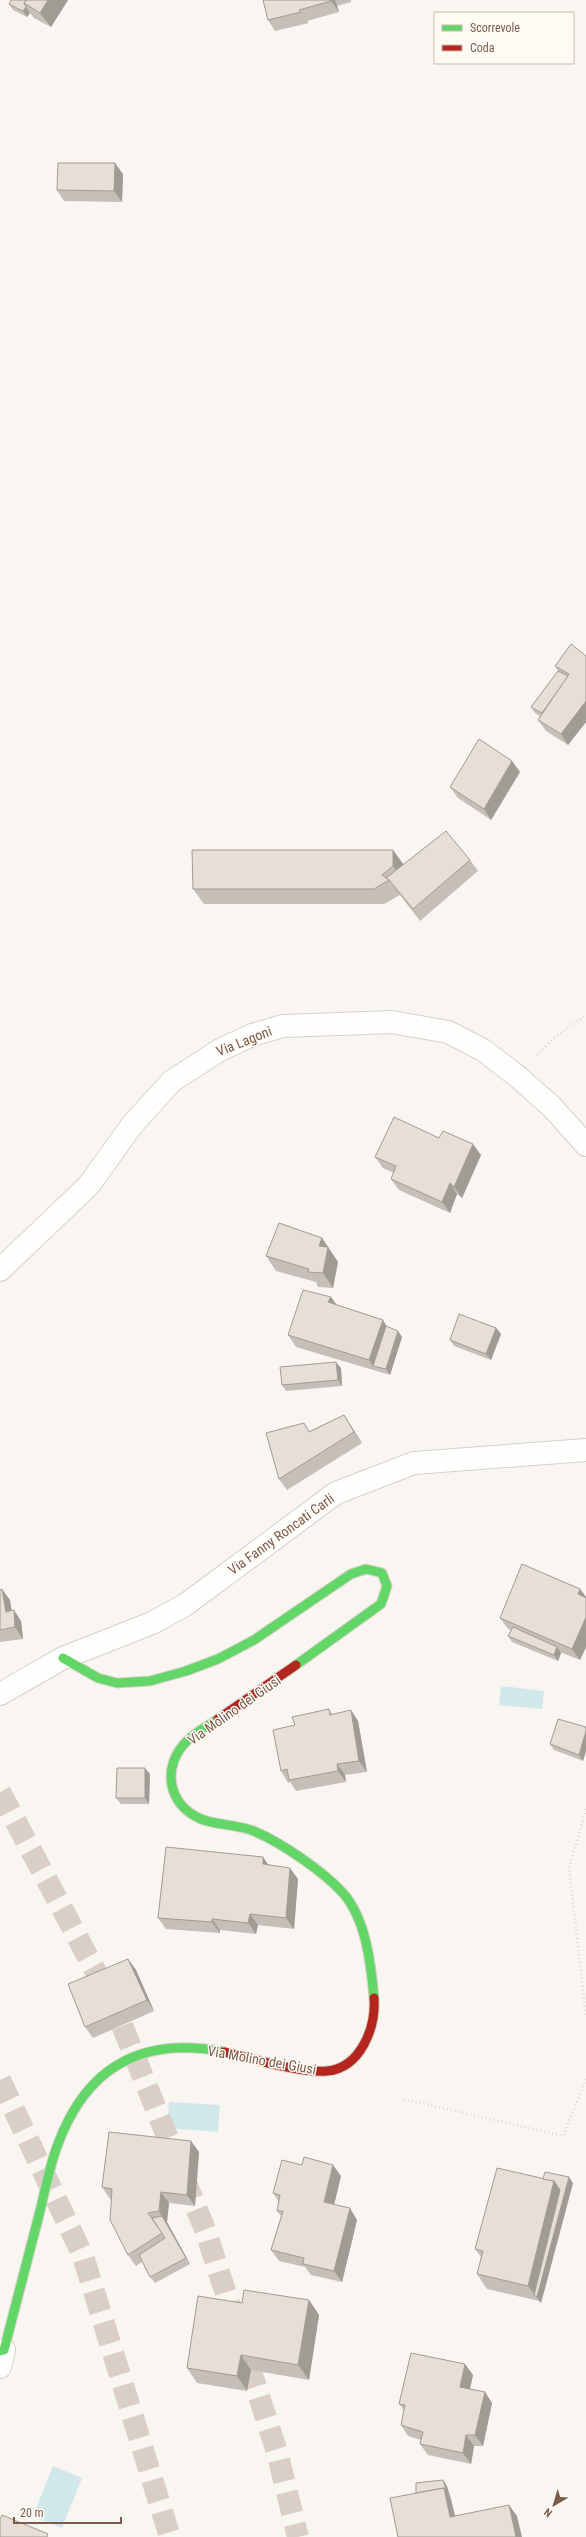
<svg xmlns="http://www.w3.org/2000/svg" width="586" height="2537" viewBox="0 0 586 2537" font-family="'Roboto Condensed',sans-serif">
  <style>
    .water { fill: #d0e8ea }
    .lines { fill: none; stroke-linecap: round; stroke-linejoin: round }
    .highway-tunnel { stroke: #d9cfc7; stroke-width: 22; stroke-dasharray: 22 11; stroke-linecap: butt }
    .street-casing { stroke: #d7d1cb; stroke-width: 24 }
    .fast-casing { stroke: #d9d2cb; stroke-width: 11 }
    .jam-casing { stroke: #d9d2cb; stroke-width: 11 }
    .path { stroke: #dcd5d0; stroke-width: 2.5; stroke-dasharray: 1 3; stroke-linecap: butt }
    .street { stroke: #fefefd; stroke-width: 22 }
    .fast { stroke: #63d668; stroke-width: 9 }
    .jam { stroke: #b3261e; stroke-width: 9 }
    .wall { fill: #c6bfb9 }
    .shaded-wall { fill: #a19b96 }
    .building { fill: #e6ded7; stroke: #a19b96 }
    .labels { text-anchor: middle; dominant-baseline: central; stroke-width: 3; stroke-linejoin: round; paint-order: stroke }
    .street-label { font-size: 14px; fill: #7a5c4d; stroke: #fffaf3 }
  </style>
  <rect width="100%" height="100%" fill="#f9f5f0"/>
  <g class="water">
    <polygon points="501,1686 544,1691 542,1709 499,1705"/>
    <polygon points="169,2102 220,2105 218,2132 167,2128"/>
    <polygon points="53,2466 82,2478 62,2528 33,2516"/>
  </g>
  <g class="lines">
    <g class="highway-tunnel">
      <polyline points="0,1792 115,2008 206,2232 277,2452 298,2537"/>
      <polyline points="0,2080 83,2256 170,2537"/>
    </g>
    <defs>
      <g id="street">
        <polyline points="0,1270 89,1185 132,1125 172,1081 220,1050 252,1035 283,1026 392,1022 448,1032 483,1050 517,1076 552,1107 586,1145"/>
        <polyline points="0,1694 63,1658 152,1623 185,1605 336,1493 414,1463 586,1450"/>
        <polyline points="0,2367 4,2350"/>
      </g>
      <g id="fast">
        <polyline points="63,1658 98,1678 117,1683 150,1681 186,1671 218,1659 254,1640 351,1574 366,1569 382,1573 387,1586 381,1604 296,1665"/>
        <path d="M218 1719C208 1726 196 1732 188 1740 161 1765 167 1805 201 1819 218 1826 239 1824 256 1832 282 1843 324 1872 343 1893 366 1919 371 1964 374 1998"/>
        <path d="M0 2351 4 2350C16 2305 27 2260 39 2215 45 2192 49 2167 58 2144 87 2066 143 2036 224 2052"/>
      </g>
      <g id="jam">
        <polyline points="218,1719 296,1665"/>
        <path d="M224 2052C250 2058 303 2074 327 2071 361 2068 376 2027 374 1998"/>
      </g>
    </defs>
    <use href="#street" class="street-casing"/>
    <use href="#fast" class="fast-casing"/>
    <use href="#jam" class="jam-casing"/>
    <g class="path">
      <polyline points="537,1055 553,1039 586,1015"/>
      <polyline points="586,1809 569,1869 586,2016"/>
      <polyline points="404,2099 563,2136 586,2079"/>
    </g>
    <use href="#street" class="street"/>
    <use href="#fast" class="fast"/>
    <use href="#jam" class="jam"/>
  </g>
  <g class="wall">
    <polygon points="11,0 68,0 51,27 34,18 30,13 27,17 13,10 9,4"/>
    <polygon points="263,0 351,0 351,2 337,6 339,12 307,21 309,23 275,31 268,20"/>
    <polygon points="123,174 122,202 64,201 57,190"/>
    <polygon points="586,656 586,722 568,745 546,731 538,720 540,716 535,713 531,707 558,671 555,666"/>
    <polygon points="520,772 491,820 458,798 450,787"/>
    <polygon points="470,860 478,871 420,921 400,895 384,904 204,904 193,889 403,864"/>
    <polygon points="439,1138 481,1155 462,1198 457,1194 450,1213 399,1190 391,1179 394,1173 383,1168 375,1157"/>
    <polygon points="322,1238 338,1262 333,1288 318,1287 316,1282 276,1271 266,1256"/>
    <polygon points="331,1297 336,1305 386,1326 402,1337 390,1375 296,1347 288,1335"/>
    <polygon points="496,1328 501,1334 491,1360 454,1346 450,1340"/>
    <polygon points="341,1368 342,1386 286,1391 282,1385"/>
    <polygon points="344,1415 351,1426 362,1443 287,1490 279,1479 310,1431"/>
    <polygon points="580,1589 586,1597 586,1647 580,1660 560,1652 561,1653 558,1661 512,1642 508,1636 511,1630 508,1629 500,1618"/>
    <polygon points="0,1590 10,1600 12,1611 21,1621 23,1639 0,1642"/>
    <polygon points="329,1709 332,1714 351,1710 358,1721 367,1772 345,1775 346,1782 296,1791 290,1782 288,1783 281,1771 295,1725"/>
    <polygon points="586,1727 586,1751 583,1761 554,1750 550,1744"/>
    <polygon points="150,1774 149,1804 121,1804 116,1798"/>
    <polygon points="263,1857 268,1864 298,1879 294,1929 258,1925 256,1934 220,1930 220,1933 166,1929 158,1918"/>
    <polygon points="128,1959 136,1970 154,2011 93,2038 85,2027"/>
    <polygon points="191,2141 199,2152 195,2206 169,2203 167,2222 190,2264 155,2283 150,2277 142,2262 136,2266 128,2255 112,2199 110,2199 102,2187"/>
    <polygon points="341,2176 334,2205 357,2220 342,2282 311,2275 305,2267 279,2261 271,2250 281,2216 277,2211 279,2202 273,2193"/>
    <polygon points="543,2179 573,2183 541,2303 539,2301 487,2289 477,2274 481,2257 475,2249"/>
    <polygon points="309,2300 319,2315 309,2380 251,2370 247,2391 197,2383 187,2368 242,2303"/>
    <polygon points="473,2375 470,2389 485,2392 492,2403 483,2446 474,2446 471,2464 428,2455 420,2444 421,2440 408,2436 401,2425 404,2410 399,2404"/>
  </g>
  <g class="shaded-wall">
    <polygon points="48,0 68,0 51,27 40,13"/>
    <polygon points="331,0 335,0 339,12 331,1"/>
    <polygon points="26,7 30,13 27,17 23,11"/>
    <polygon points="115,163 123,174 122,202 114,191"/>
    <polygon points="586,701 586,722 568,745 561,734"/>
    <polygon points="512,761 520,772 491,820 484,809"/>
    <polygon points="393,850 404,865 403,881 393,866"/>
    <polygon points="473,1144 481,1155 462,1198 454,1187"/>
    <polygon points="450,1183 457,1194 450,1213 442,1202"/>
    <polygon points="322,1238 338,1262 333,1288 323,1273 319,1246"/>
    <polygon points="331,1297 339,1308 328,1302"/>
    <polygon points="383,1320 390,1332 373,1366 369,1360"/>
    <polygon points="496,1328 501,1334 491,1360 486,1354"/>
    <polygon points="398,1331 402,1337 390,1375 386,1369"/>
    <polygon points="336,1362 341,1368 342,1386 338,1380"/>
    <polygon points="344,1415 351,1426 362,1443 354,1432"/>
    <polygon points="2,1589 10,1600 13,1623 6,1612"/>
    <polygon points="580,1589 586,1597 586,1605 578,1594"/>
    <polygon points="14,1610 21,1621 23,1639 15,1627"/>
    <polygon points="586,1617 586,1647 580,1660 572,1649"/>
    <polygon points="557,1647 561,1653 558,1661 554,1655"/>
    <polygon points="351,1710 358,1721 367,1772 359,1761"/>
    <polygon points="586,1731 586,1751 583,1761 579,1755"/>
    <polygon points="337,1764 345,1775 346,1782 338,1771"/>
    <polygon points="145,1768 150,1774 149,1804 145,1798"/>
    <polygon points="263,1857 270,1868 263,1864"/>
    <polygon points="290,1868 298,1879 294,1929 286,1918"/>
    <polygon points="250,1914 258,1925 256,1934 248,1923"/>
    <polygon points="212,1919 220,1930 220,1933 212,1922"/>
    <polygon points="128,1959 136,1970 154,2011 147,2000"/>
    <polygon points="191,2141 199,2152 195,2206 187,2195"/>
    <polygon points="333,2165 341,2176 332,2213 324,2202"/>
    <polygon points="569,2177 573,2183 541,2303 528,2286 554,2181"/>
    <polygon points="161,2192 169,2203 167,2222 190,2264 186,2258 162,2216 159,2211"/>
    <polygon points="350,2208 357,2220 342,2282 334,2271"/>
    <polygon points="309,2300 319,2315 309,2380 298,2365"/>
    <polygon points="241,2355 251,2370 247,2391 237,2376"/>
    <polygon points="465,2364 473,2375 468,2398 460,2387"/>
    <polygon points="485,2392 492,2403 483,2446 475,2435"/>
    <polygon points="466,2435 474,2446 471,2464 463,2453"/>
    <polygon points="443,2480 447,2486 451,2499 458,2528 450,2517 444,2488"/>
    <polygon points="509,2505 517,2516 522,2537 516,2537"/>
  </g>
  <g class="building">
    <polygon points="11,0 26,0 24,3 26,7 23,11 9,4"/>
    <polygon points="26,0 48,0 40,13 24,3"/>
    <polygon points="263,0 331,0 331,1 299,10 301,12 268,20"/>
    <polygon points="58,163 115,163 114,191 57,190"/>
    <polygon points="571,644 586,656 586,701 561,734 538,720 569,674 555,666"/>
    <polygon points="558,671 568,676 542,713 531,707"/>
    <polygon points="479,739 512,761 484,809 450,787"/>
    <polygon points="446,831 470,860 413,909 389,880 386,878"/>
    <polygon points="192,850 393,850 393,866 382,875 389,880 374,889 193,889"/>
    <polygon points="394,1117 439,1138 443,1131 473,1144 454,1187 450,1183 442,1202 391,1179 396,1166 375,1157"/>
    <polygon points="279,1223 322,1238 319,1246 328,1247 323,1273 308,1272 309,1269 266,1256"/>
    <polygon points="303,1290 331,1297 328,1302 383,1320 369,1360 288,1335"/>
    <polygon points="459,1314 496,1328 486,1354 450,1340"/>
    <polygon points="386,1326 398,1331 386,1369 373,1366"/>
    <polygon points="336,1362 338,1380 282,1385 280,1367"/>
    <polygon points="344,1415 354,1432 279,1479 266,1433 304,1423 309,1432"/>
    <polygon points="522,1564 580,1589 578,1594 586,1598 586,1617 572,1649 500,1618"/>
    <polygon points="2,1589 6,1612 14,1610 15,1627 0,1630 0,1590"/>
    <polygon points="513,1627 557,1647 554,1655 508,1636"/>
    <polygon points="329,1709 330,1715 351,1710 359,1761 337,1764 338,1771 289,1780 287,1769 281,1771 273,1730 295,1725 292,1717"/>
    <polygon points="558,1719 586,1727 586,1731 579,1755 550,1744"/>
    <polygon points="117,1768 145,1768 145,1798 116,1798"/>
    <polygon points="166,1847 263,1857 263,1864 290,1868 286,1918 250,1914 248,1923 212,1919 212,1922 158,1918"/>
    <polygon points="128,1959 147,2000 85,2027 68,1984"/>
    <polygon points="109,2132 191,2141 187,2195 161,2192 159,2211 148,2213 162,2233 128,2255 110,2220 112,2189 102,2187"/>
    <polygon points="304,2157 333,2165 324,2202 350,2208 334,2271 303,2264 304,2258 271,2250 283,2211 277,2211 280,2195 273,2193 282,2160 302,2165"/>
    <polygon points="497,2168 554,2181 528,2286 477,2274 483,2251 475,2249"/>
    <polygon points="545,2172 569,2177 537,2297 534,2295 560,2190 554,2181 543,2179"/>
    <polygon points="162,2216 186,2258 150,2277 139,2255 165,2238 152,2218"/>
    <polygon points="244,2290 309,2300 298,2365 241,2355 237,2376 187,2368 198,2296 242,2303"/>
    <polygon points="411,2353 465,2364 460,2387 485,2392 475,2435 466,2435 463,2453 420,2444 423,2432 401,2425 405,2405 399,2404"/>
    <polygon points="443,2480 447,2493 444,2488 416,2493 416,2483"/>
    <polygon points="444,2488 450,2517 509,2505 516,2537 398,2537 390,2498"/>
    <polygon points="2,2515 48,2534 47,2537 0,2537 0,2519"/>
  </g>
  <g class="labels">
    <g class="street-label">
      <text transform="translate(244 1041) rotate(-22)">Via Lagoni</text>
      <text transform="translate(281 1534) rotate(-36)">Via Fanny Roncati Carli</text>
      <text transform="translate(234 1710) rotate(-35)">Via Molino dei Giusi</text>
      <text transform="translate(262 2060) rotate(10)">Via Molino dei Giusi</text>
    </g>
  </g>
  <rect x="434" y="12" width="140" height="52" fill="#fffaf3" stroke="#cabbb1"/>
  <rect x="442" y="25" width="20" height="6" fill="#63d668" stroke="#cabbb1"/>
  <text x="470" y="32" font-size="12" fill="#7a5c4d">Scorrevole</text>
  <rect x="442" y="45" width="20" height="6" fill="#b3261e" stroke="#cabbb1"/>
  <text x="470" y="52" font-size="12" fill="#7a5c4d">Coda</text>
  <g transform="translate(554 2505) rotate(218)" stroke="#fffaf3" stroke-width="3" paint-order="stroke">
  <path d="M0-3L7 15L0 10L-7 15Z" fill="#7a5c4d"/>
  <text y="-6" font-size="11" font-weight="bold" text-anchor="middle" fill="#7a5c4d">N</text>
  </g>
  <path d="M14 2517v6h107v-6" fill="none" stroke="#7a5c4d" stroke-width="2"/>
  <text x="20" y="2517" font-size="12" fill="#7a5c4d" stroke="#fffaf3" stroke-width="3" paint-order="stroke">20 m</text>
</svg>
